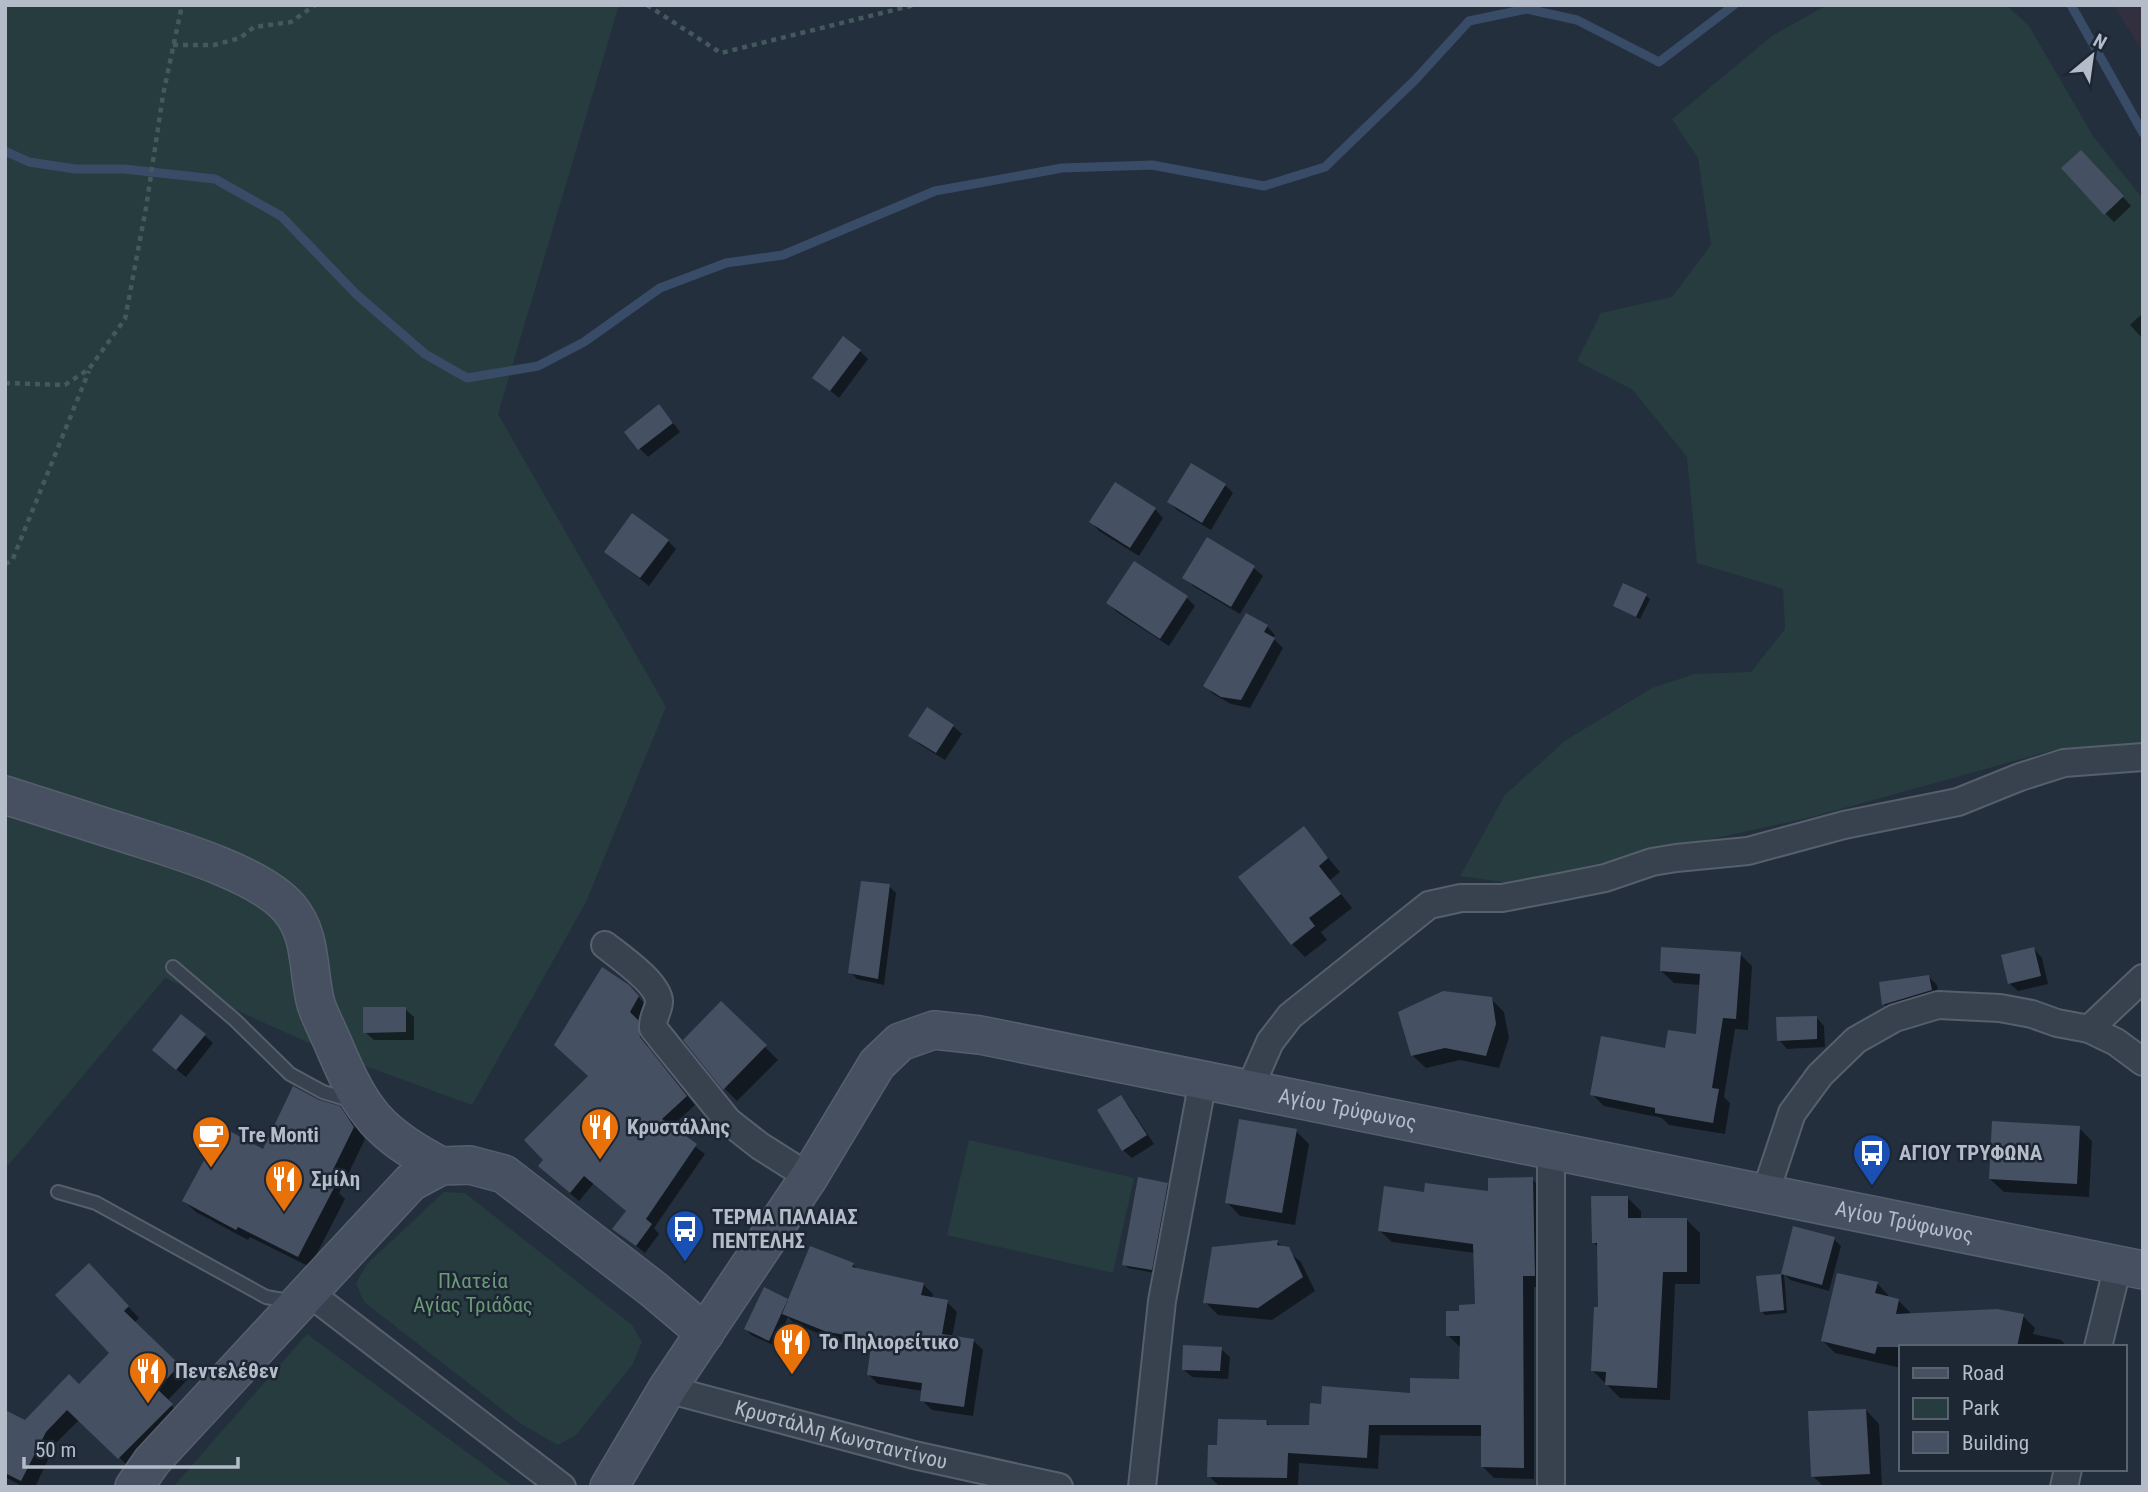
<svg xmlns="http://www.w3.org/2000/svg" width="2148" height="1492" viewBox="0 0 2148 1492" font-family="'Roboto Condensed',sans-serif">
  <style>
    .medical { fill: #32303f }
    .green { fill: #263c3f }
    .shadow { fill: #0007 }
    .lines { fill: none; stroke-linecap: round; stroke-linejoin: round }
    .stream { stroke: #394c67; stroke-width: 9 }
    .building { fill: #455162 }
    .lane-casing { stroke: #565f6c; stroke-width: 16 }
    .street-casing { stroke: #565f6c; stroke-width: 30 }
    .secondary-casing { stroke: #565f6c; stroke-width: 40 }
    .path { stroke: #44595c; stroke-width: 4.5; stroke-dasharray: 5 5; stroke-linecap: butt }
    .lane { stroke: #38414e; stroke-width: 12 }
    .street { stroke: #38414e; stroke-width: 26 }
    .secondary { stroke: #465061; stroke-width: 37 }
    .labels { text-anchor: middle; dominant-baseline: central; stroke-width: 5; stroke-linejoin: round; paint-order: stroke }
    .street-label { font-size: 21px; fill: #b4bcc9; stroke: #1d2633 }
    .poi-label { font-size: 21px; font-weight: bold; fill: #b4bcc9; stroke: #1d2633; text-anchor: start }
    .park-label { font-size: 21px; fill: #6b9a76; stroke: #1d2633 }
  </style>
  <rect width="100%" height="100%" fill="#242f3e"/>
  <polygon class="medical" points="2113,5 2143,5 2143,52"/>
  <g class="green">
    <polygon points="5,5 619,5 498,414 666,707 586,902 472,1105 338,1056 165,978 5,1169"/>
    <polygon points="1827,5 2006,5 2029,26 2093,136 2143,199 2143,744 2054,750 1812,817 1510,883 1460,876 1505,795 1566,740 1652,688 1695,674 1751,672 1785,629 1783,589 1697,563 1687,457 1633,390 1577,361 1601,313 1672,297 1711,245 1698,158 1672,119 1772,36"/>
    <polygon points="969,1140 1134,1178 1113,1273 947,1235"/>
    <polygon points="444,1192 465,1193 632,1325 642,1342 632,1365 576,1435 558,1445 521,1424 364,1302 356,1283 367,1264"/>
    <polygon points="307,1334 514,1487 173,1487"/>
  </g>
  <g class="shadow">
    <polygon points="2090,160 2131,206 2114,222 2105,213"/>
    <polygon points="2143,313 2143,339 2130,325"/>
    <polygon points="860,351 868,359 839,398 815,378"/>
    <polygon points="667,415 680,432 648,457 639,448"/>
    <polygon points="1225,485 1233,493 1211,530 1177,510 1169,502"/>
    <polygon points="1155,509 1163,518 1139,556 1099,531 1091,522"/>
    <polygon points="1207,539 1254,568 1263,576 1240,614 1193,586 1185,577"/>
    <polygon points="668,541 676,549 649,586 606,552"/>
    <polygon points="1135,563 1187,598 1195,606 1169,646 1117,612 1108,603"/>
    <polygon points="1646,596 1650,599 1640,619 1615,606"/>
    <polygon points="1267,626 1275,635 1273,638 1283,648 1250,708 1231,704 1213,694 1205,685"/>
    <polygon points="953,726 962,734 945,760 919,744 911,736"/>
    <polygon points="1304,829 1340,872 1330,880 1352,908 1321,932 1327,940 1305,957 1292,944"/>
    <polygon points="889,886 896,893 884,985 857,979 850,972"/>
    <polygon points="2034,949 2042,958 2048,984 2018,991 2009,983"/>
    <polygon points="1740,954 1752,966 1748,1030 1735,1029 1724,1097 1730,1103 1725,1134 1669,1125 1662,1118 1604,1106 1592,1094 1666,1050 1697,1036 1701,985 1674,983 1661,971"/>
    <polygon points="1929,977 1937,985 1939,999 1892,1012 1884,1004"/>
    <polygon points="628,986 647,1006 637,1022 646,1031 648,1048 695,1105 670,1128 705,1154 654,1228 659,1234 645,1253 615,1229 627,1211 594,1183 579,1201 549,1175"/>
    <polygon points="1491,999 1504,1012 1509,1038 1499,1068 1460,1060 1426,1068 1412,1055"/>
    <polygon points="721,1003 778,1060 737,1101 724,1088"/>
    <polygon points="405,1009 414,1017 414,1040 374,1040 365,1032"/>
    <polygon points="1816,1017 1824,1026 1825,1047 1787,1049 1779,1040"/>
    <polygon points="204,1035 213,1043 186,1077 163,1059"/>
    <polygon points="1121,1097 1129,1106 1154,1144 1132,1158 1123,1150"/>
    <polygon points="318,1101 339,1108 351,1120 365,1139 339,1193 345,1199 310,1267 250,1237 248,1240 196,1212 184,1201 264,1151"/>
    <polygon points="2079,1128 2092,1141 2089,1197 2004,1192 1990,1179"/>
    <polygon points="1296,1131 1309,1144 1295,1225 1240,1216 1227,1202"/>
    <polygon points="1532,1179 1544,1191 1546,1287 1534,1287 1534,1479 1494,1478 1482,1466 1483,1436 1380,1435 1378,1469 1299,1463 1298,1487 1220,1487 1209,1476 1219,1447 1266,1422 1271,1427 1310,1427 1461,1381 1460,1347 1448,1335 1460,1313 1477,1306 1475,1253 1392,1242 1380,1231 1425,1194 1490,1193"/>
    <polygon points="1167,1184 1171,1188 1155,1273 1128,1268 1124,1264"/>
    <polygon points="1628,1198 1641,1211 1641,1220 1687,1220 1700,1233 1700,1284 1675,1284 1670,1400 1620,1398 1593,1371 1600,1309 1599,1248 1593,1242"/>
    <polygon points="1794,1228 1834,1239 1841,1246 1829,1291 1790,1280 1784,1274 1787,1313 1765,1315 1761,1311 1758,1277 1782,1275"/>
    <polygon points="1277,1242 1301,1262 1315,1291 1272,1320 1218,1315 1205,1302"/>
    <polygon points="853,1265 859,1270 923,1284 933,1294 932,1299 947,1302 957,1312 952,1337 973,1340 983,1350 973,1416 932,1410 922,1400 923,1391 878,1384 868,1374 872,1347 838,1342 794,1323 788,1317 775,1346 751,1335 746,1329 764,1290 789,1301"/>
    <polygon points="100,1277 139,1318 134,1323 190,1377 167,1401 182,1416 131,1469 80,1419 56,1443 35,1487 24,1487 5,1477 5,1412 26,1422 79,1386 112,1353"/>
    <polygon points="1877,1283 1888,1295 1888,1298 1898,1300 1910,1312 1910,1315 2023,1316 2035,1328 2033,1334 2061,1340 2068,1347 1901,1347 1901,1368 1835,1353 1823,1341"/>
    <polygon points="1221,1349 1230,1357 1228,1379 1192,1377 1183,1369"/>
    <polygon points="1866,1410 1879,1424 1882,1486 1824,1487 1813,1476"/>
  </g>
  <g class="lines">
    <g class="stream">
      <polyline points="2071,5 2143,133"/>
      <polyline points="5,151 29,162 75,169 124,169 215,179 281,216 356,294 425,354 467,378 538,366 584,342 660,288 726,263 783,255 935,191 1062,168 1152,165 1264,186 1325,167 1415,80 1469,21 1527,9 1577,20 1659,62 1734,5"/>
    </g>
  </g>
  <g class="building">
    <polygon points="2081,150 2124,196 2104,215 2061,168"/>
    <polygon points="843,336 861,350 830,391 812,378"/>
    <polygon points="659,404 673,423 638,450 624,432"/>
    <polygon points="1191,463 1226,484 1202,523 1167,502"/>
    <polygon points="1115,482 1156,508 1130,548 1089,522"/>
    <polygon points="632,513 669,540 640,578 604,552"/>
    <polygon points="1207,537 1255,566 1231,607 1182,578"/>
    <polygon points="1134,561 1188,596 1160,639 1106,603"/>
    <polygon points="1623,583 1647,594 1636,617 1613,606"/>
    <polygon points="1246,613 1268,625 1264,632 1275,638 1241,700 1221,697 1203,686"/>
    <polygon points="927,707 954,725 936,753 908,736"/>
    <polygon points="1304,826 1328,858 1319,866 1341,894 1309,918 1315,926 1291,945 1238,877"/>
    <polygon points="861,881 890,884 878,979 848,973"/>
    <polygon points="1661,947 1741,952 1736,1019 1723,1018 1712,1088 1719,1089 1713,1123 1655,1113 1655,1108 1590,1095 1601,1036 1665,1048 1668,1030 1696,1034 1700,974 1660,971"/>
    <polygon points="2034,947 2041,976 2008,984 2001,955"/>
    <polygon points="602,967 629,985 639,996 630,1012 638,1020 640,1037 687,1096 662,1119 697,1144 646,1219 652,1224 636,1246 612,1229 626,1211 584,1176 570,1193 538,1166 543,1160 524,1140 588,1076 554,1045"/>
    <polygon points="1929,975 1932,990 1882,1005 1879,982"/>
    <polygon points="1443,991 1492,997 1496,1024 1486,1056 1445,1048 1411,1056 1398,1012"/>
    <polygon points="721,1001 767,1045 723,1090 683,1040"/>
    <polygon points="363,1007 406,1007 406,1032 363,1033"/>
    <polygon points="181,1014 206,1034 176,1070 152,1050"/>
    <polygon points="1817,1016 1817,1039 1777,1041 1776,1017"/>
    <polygon points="293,1086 319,1100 340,1106 354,1127 327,1182 335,1186 298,1257 238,1227 236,1230 182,1201 222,1127 263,1149"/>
    <polygon points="1121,1095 1147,1135 1122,1151 1097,1110"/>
    <polygon points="1239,1119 1297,1129 1282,1213 1225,1203"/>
    <polygon points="1992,1121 2080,1126 2077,1184 1989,1179"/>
    <polygon points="1138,1177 1168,1183 1152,1270 1122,1265"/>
    <polygon points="1533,1177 1535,1276 1523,1276 1524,1468 1481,1467 1481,1425 1369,1425 1367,1458 1288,1453 1287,1478 1207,1477 1208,1445 1217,1445 1218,1419 1266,1420 1267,1425 1309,1425 1310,1403 1321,1404 1322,1386 1410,1393 1410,1378 1459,1379 1460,1336 1446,1336 1446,1311 1459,1311 1459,1305 1475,1304 1473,1244 1378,1231 1384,1186 1424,1192 1425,1183 1488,1191 1488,1178"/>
    <polygon points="1591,1196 1628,1196 1628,1218 1687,1218 1687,1272 1663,1272 1657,1388 1605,1385 1606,1372 1591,1371 1594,1307 1598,1307 1597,1243 1592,1243"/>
    <polygon points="1793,1226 1835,1237 1822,1285 1781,1274"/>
    <polygon points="1278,1240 1277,1245 1289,1247 1303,1277 1258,1308 1203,1303 1212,1247"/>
    <polygon points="810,1246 854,1263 852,1267 924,1283 921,1295 948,1300 942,1334 974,1339 964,1407 920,1401 922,1383 867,1375 872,1339 827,1332 782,1314"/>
    <polygon points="89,1263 129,1306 124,1311 180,1365 157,1389 173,1404 118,1459 67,1410 46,1432 21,1481 5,1473 5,1410 25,1420 69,1374 79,1384 109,1353 55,1295"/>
    <polygon points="1837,1273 1878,1282 1875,1293 1899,1299 1896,1314 1997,1309 2024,1314 2017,1347 1877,1347 1875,1354 1821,1341"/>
    <polygon points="1781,1274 1784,1310 1760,1312 1756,1276"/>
    <polygon points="764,1287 788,1299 769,1341 744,1329"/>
    <polygon points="1183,1345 1222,1347 1220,1371 1182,1370"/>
    <polygon points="1866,1409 1870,1474 1811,1477 1808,1411"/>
  </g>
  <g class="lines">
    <defs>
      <g id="lane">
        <polyline points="173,967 235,1020 290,1074 323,1092 353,1101"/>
        <polyline points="58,1192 96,1203 266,1297 294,1302"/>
      </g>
      <g id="street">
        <path d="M605 945C619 956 658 983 659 1001 659 1011 652 1017 653 1028L728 1121 760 1146 809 1177"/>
        <polyline points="2089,1029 2143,978"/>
        <polyline points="1249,1090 1270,1042 1290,1016 1429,905 1461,898 1502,898 1555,888 1605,878 1652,862 1676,858 1748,851 1844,825 1958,802 2020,777 2064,763 2143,757"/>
        <polyline points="1765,1194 1792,1113 1820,1075 1856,1040 1895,1018 1938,1005 2000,1008 2032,1014 2057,1023 2089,1029 2116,1042 2143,1062"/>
        <polyline points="308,1292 562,1487"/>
        <polyline points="2098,1347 2118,1265"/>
        <path id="s1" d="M667 1389 914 1455 1059 1487"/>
        <polyline points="1142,1487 1162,1301 1203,1080"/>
        <polyline points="1551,1487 1551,1151"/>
        <polyline points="2064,1487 2068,1469"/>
      </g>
      <g id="secondary">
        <path d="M5 795C46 808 86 821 127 834 171 848 259 873 289 908 313 936 307 971 316 1004 321 1019 329 1033 335 1048 362 1112 379 1134 441 1166"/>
        <polyline points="134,1487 152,1461 411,1182 441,1166 470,1165 504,1174 653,1289 705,1333"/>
        <path id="s2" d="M609 1487 667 1389 809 1177 877 1064 900 1042 934 1030 980 1035 2143 1270"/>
      </g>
    </defs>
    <use href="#lane" class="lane-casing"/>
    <use href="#street" class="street-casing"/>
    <use href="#secondary" class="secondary-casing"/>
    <g class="path">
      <polyline points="647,5 721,53 914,5"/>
      <polyline points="173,45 214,45 240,38 254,27 291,22 315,5"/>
      <polyline points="5,383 65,385 89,369 125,319 146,208 163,95 182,5"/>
      <polyline points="5,564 12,561 89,371"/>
    </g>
    <use href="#lane" class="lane"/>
    <use href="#street" class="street"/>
    <use href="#secondary" class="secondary"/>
  </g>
  <defs>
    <symbol id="restaurant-pin" viewBox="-11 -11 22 30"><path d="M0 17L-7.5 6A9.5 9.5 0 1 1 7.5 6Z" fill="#e8710a" stroke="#1d2633"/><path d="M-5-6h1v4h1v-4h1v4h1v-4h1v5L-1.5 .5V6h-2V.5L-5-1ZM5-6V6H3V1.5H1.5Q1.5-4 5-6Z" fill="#fff"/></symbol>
    <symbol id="cafe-pin" viewBox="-11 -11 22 30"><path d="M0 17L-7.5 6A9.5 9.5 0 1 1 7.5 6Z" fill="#e8710a" stroke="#1d2633"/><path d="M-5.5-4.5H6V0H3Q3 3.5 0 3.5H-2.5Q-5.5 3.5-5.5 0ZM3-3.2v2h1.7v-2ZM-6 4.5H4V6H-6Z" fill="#fff"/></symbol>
    <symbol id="bus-pin" viewBox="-11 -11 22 30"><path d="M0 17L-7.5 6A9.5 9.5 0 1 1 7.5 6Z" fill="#1a4fb4" stroke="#1d2633"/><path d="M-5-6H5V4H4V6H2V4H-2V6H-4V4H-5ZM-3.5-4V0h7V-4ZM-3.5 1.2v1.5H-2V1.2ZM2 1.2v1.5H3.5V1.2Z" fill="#fff"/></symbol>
  </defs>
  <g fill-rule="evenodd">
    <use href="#restaurant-pin" x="578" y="1105" width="44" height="60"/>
    <use href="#cafe-pin" x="189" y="1113" width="44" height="60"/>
    <use href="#bus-pin" x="1850" y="1131" width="44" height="60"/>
    <use href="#restaurant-pin" x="262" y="1157" width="44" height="60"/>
    <use href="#bus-pin" x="663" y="1207" width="44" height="60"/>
    <use href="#restaurant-pin" x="770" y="1320" width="44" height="60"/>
    <use href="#restaurant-pin" x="126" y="1349" width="44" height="60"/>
  </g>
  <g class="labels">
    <g class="street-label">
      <text stroke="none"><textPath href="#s2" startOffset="990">Αγίου Τρύφωνος</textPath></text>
      <text stroke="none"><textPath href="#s2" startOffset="1558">Αγίου Τρύφωνος</textPath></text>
      <text stroke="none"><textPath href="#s1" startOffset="180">Κρυστάλλη Κωνσταντίνου</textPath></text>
    </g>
    <g class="poi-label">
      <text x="627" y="1127">Κρυστάλλης</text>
      <text x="238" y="1135">Tre Monti</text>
      <text x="1899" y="1153">ΑΓΙΟΥ ΤΡΥΦΩΝΑ</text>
      <text x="311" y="1179">Σμίλη</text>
      <text x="712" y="1217">ΤΕΡΜΑ ΠΑΛΑΙΑΣ<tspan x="712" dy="24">ΠΕΝΤΕΛΗΣ</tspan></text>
      <text x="819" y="1342">Το Πηλιορείτικο</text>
      <text x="175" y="1371">Πεντελέθεν</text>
    </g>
    <g class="park-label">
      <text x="473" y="1281">Πλατεία<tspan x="473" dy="24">Αγίας Τριάδας</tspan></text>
    </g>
  </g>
  <rect width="2148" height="1492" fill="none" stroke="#b4bcc9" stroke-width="14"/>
  <rect x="1899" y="1345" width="228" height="126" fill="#1d2633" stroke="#59626f" stroke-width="2"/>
  <rect x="1913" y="1368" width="35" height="10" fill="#465061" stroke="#59626f" stroke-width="2"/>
  <text x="1962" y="1380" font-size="21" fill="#b4bcc9">Road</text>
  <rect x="1913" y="1398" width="35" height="21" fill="#263c3f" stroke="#59626f" stroke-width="2"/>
  <text x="1962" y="1415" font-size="21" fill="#b4bcc9">Park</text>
  <rect x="1913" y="1432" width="35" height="21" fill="#455162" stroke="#59626f" stroke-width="2"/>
  <text x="1962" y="1450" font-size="21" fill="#b4bcc9">Building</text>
  <g transform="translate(2092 56) rotate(29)" stroke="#1d2633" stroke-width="5" paint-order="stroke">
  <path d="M0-5L12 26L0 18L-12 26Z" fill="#b4bcc9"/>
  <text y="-10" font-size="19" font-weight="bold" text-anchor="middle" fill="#b4bcc9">N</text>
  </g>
  <path d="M24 1457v10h214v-10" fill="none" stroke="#b4bcc9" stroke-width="3.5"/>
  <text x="35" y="1457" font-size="21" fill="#b4bcc9" stroke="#1d2633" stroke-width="5" paint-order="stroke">50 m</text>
</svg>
